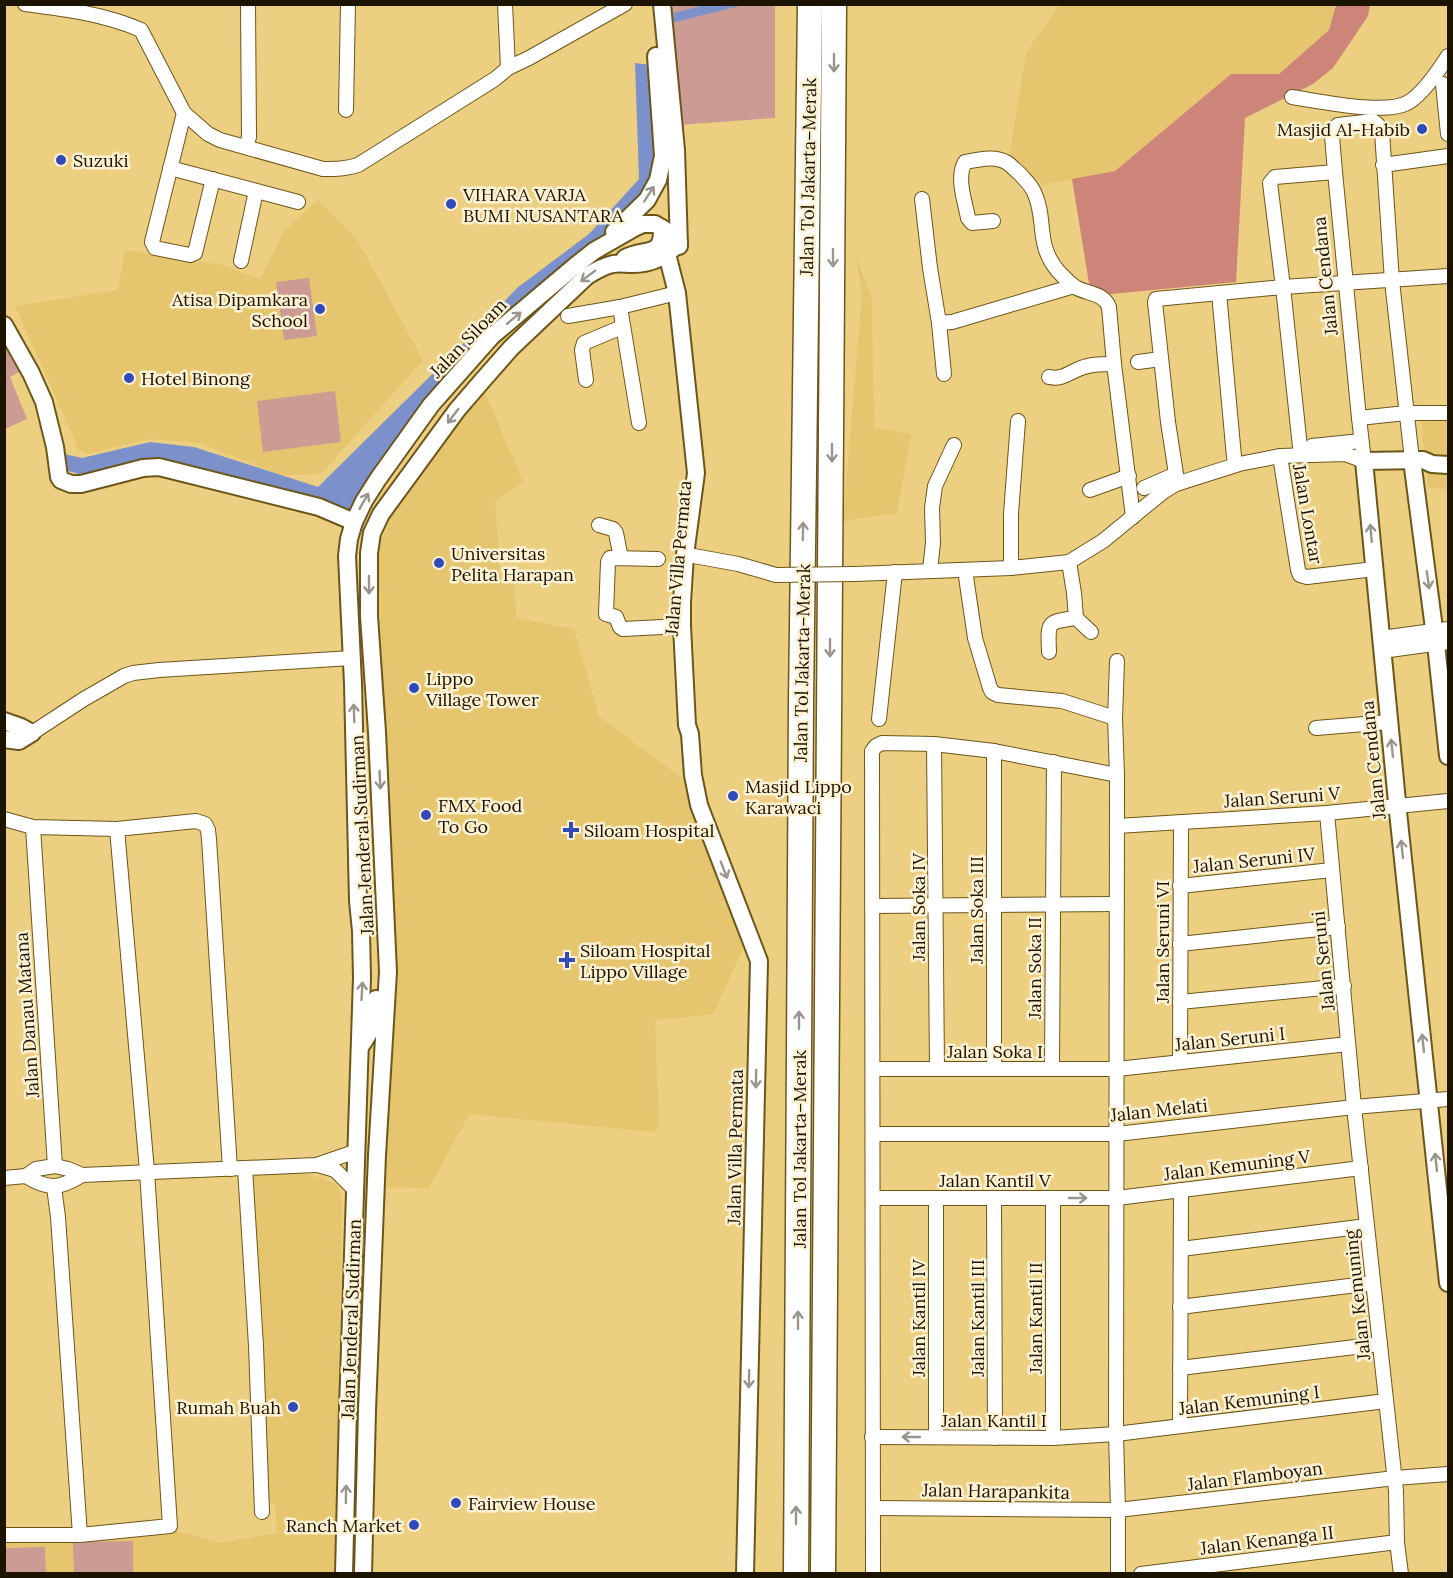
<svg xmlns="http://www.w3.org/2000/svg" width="1453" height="1578" viewBox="0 0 1453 1578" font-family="Lora,serif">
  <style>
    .built { fill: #e6c56f }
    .green { fill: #cc9c94 }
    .forest { fill: #cd857a }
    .water { fill: #7c91cc }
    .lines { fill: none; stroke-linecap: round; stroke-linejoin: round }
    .minor-casing { stroke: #6c561a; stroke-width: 16 }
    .tertiary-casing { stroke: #6c561a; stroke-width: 20 }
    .motorway-casing { stroke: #6c561a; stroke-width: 27 }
    .minor { stroke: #fff; stroke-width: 14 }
    .tertiary { stroke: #fff; stroke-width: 16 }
    .motorway { stroke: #fff; stroke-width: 24 }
    .minor-bridge-casing { stroke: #6c561a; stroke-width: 16; stroke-linecap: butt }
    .minor-bridge { stroke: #fff; stroke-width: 14 }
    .oneway { stroke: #99958c }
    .poi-dot { fill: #314abb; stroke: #fef2d4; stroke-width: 2 }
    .labels { text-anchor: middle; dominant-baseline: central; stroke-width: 5; stroke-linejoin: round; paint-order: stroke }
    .poi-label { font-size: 18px; fill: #1d1400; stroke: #fef2d4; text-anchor: start }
    .street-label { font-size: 18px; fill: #1d1400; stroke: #fef2d4 }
  </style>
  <rect width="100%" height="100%" fill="#edcf82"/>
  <g class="built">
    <polygon points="1059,5 1336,5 1329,30 1279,74 1231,74 1115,171 1042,185 1009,158 1026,53"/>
    <polygon points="318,200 357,239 423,360 321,474 282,475 199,443 150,439 87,454 77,449 73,436 15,306 118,290 125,250 223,265 260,279 285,230"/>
    <polygon points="856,257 872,299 874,428 911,434 897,513 843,521 862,294"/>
    <polygon points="483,388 523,482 495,501 500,574 512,574 517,618 574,629 599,716 685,781 743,949 713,1014 655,1020 659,1127 654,1132 469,1114 429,1188 384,1187 396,971 383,726 378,551 396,501"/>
    <polygon points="1421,419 1448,420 1448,489 1428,488"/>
    <polygon points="276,1165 321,1178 338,1185 342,1200 338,1573 5,1574 5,1538 164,1528 221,1543 277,1533 275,1503 268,1504 251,1176 258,1171"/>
  </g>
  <g class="green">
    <polygon points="669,5 775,5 775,118 679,125"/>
    <polygon points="309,278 317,336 284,340 276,282"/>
    <polygon points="4,340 21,371 10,377 27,419 5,429"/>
    <polygon points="335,391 341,442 263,452 257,401"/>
    <polygon points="133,1541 133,1573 74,1573 73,1542"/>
    <polygon points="45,1547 46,1573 5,1573 5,1548"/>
  </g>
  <polygon class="forest" points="1336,5 1370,5 1368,16 1333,68 1313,84 1245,118 1236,282 1091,296 1072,179 1115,171 1231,74 1279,74 1329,30"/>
  <g class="water">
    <polygon points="705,5 744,5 671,23 670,14"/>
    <polygon points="635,63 651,65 658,158 645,198 593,249 491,332 353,519 150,462 79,474 61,469 60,453 82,458 150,442 194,447 318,487 483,324 517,288 589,234 639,179"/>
  </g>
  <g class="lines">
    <defs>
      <g id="minor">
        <path d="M25 4C64 9 105 14 141 30L184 113 208 134 220 140 323 169C336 169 346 169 358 165L495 79 508 68 505 4"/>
        <polyline points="508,68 529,58 625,4"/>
        <polyline points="1443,84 1448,134"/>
        <path d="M1292 97C1319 101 1387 116 1409 102 1423 93 1439 70 1448 56"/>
        <polyline points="346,110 348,4"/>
        <polyline points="184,113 152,242 155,248 190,255 195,253 213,179"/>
        <polyline points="246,147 249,137 248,4"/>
        <polyline points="1383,165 1448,156"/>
        <polyline points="170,168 298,202"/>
        <polyline points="922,199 930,268 939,323 952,322 1074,286"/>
        <path d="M993 221 972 223 968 218C965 201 956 178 965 162 977 160 994 155 1006 162 1011 165 1015 170 1020 174 1025 180 1031 185 1034 192 1047 219 1035 244 1058 271 1063 276 1069 283 1075 287 1087 294 1104 293 1109 307L1114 364 1133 517"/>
        <polyline points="241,261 256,191"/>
        <polyline points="1219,293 1234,457"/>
        <polyline points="620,307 639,423"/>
        <polyline points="568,316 620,307 677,293"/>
        <polyline points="939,323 944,374"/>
        <polyline points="1138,362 1161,359"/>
        <path d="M1049 377C1062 380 1070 372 1081 368 1091 364 1103 364 1114 364"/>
        <polyline points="586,380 582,350 584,343 622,327"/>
        <polyline points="1359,418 1406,413 1448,413"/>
        <polyline points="1312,446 1361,441"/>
        <polyline points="1300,447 1283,287 1270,183 1275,177 1335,172"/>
        <polyline points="1280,456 1298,570 1300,575 1307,577 1374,569"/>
        <polyline points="1144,488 1176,474 1168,422 1155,302 1156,299 1283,287 1448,276"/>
        <polyline points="1090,490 1129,476"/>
        <polyline points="599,525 613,529 616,533 621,558"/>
        <polyline points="694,556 738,564 776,575"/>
        <polyline points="658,559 610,558 608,562 606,614 616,617 620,627 623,629 682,626"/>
        <path d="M1069 562 1103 541 1163 492 1176 484 1239 464 1280 456 1345 454 1364 461 1359 418 1335 172 1332 136 1333 129 1338 125 1373 121C1378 124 1381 127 1382 132L1392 281 1412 460"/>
        <polyline points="1011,568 1011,514 1018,421"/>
        <polyline points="930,570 933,543 932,508 935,486 954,445"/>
        <polyline points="965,570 975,638 990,688 992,692 998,695 1062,701 1115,718"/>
        <polyline points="855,574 1011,568 1069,562 1074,593 1076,618 1091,632"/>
        <polyline points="1381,638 1448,629"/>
        <polyline points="1382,651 1448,642"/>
        <path d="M1049 652C1048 622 1046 622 1076 618"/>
        <polyline points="1117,661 1115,718 1117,775 1116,1434 1118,1510 1118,1574"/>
        <polyline points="879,719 895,572"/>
        <polyline points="1316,728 1389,722"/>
        <polyline points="32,733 84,699 124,676 133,673 159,670 352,658"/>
        <polyline points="934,744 937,1069"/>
        <polyline points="994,751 994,1069"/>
        <polyline points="1327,813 1354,1107 1396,1491 1397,1542 1401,1574"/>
        <polyline points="4,819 33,827 117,829 196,821 205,824 208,830 209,839 230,1169"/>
        <polyline points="1117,826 1327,813 1448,801"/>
        <polyline points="33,827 55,1166"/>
        <polyline points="1180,886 1332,870"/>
        <polyline points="873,906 1117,904"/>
        <polyline points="1180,944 1338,927"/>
        <polyline points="1180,1002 1344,986"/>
        <polyline points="1180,1062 1181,822"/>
        <polyline points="873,1069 1117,1069 1348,1044"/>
        <polyline points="1052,1069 1054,762"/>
        <polyline points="873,1134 1117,1134 1354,1107 1448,1099"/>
        <polyline points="318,1165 335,1170 355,1190"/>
        <polyline points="245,1168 256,1346 262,1512"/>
        <path d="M26 1176C48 1190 60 1189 82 1175L316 1165 357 1151"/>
        <polyline points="4,1178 26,1176 36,1169 55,1166 68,1169 82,1175"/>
        <polyline points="54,1187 58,1217 80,1535"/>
        <polyline points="873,1198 1117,1198 1361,1168"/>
        <polyline points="936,1198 936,1437"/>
        <polyline points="994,1198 995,1438"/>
        <polyline points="1053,1198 1053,1438"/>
        <polyline points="1181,1249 1367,1226"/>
        <polyline points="1180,1307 1373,1283"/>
        <polyline points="1180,1368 1380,1344"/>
        <polyline points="1180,1426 1181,1190"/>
        <polyline points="872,1437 1053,1438 1116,1434 1386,1401"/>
        <polyline points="874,1508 1118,1510 1395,1478 1448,1474"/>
        <polyline points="4,1535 80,1535 170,1526 147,1171 117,829"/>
        <polyline points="873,1574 872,751 876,746 882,743 934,744 994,751 1117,775"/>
        <polyline points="1141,1574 1397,1542"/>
      </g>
      <g id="tertiary">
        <polyline points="662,4 676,150 679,246"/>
        <polyline points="614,232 647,200 658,180 663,156 656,56"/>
        <polyline points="667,254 677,293 696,473 685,555 682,602 682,626 687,725 690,734 693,775 699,805 759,961 745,1574"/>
        <path d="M625 258C645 247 663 259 662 228"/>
        <polyline points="4,325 31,373 44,402 55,447 59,477 61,480 71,484 81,484 143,468 159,467 319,507 354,522"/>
        <polyline points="1412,460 1436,644 1448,756"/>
        <polyline points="1448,465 1432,464 1423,460 1364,461 1398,812 1448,1283"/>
        <polyline points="4,721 21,727 32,733 19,741 4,739"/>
        <path d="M360 1047C374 1028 374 1021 376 999"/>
        <polyline points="344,1574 348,1409 362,977 361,931 358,901 353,684 347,556 349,539 354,522 364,501 378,479 431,405 492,336 575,266 594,251 634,228 643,224 655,224 670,233 679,243"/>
        <path d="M363 1574 367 1410 377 1155 388 972 377 732 369 616V553L372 533 381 514 457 410 482 381 511 348 587 276C595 271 603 266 613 264 619 263 626 264 632 264 652 264 665 257 679 243"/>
      </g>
      <g id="motorway">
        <polyline points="796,1574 801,703 810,4"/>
        <polyline points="823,1574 834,4"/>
      </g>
    </defs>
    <use href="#minor" class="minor-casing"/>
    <use href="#tertiary" class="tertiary-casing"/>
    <use href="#motorway" class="motorway-casing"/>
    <use href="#minor" class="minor"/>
    <use href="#tertiary" class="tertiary"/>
    <use href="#motorway" class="motorway"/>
    <defs>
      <polyline id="minor-bridge" points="776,575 855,574"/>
    </defs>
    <use href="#minor-bridge" class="minor-bridge-casing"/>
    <use href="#minor-bridge" class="minor-bridge"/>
  </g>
  <defs><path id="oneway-shaft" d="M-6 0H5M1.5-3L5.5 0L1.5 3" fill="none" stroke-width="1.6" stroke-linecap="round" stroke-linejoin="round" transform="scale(1.5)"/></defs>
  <g class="oneway">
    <use href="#oneway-shaft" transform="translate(834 63) rotate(90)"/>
    <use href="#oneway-shaft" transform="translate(649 194) rotate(-57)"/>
    <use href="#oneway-shaft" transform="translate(833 258) rotate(90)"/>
    <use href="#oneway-shaft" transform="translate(588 276) rotate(143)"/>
    <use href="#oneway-shaft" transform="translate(514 318) rotate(-40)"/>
    <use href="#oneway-shaft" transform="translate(453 416) rotate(127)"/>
    <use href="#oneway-shaft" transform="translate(832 453) rotate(90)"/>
    <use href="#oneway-shaft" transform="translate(364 501) rotate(-60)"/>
    <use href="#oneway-shaft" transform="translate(803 531) rotate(-89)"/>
    <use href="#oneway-shaft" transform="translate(1371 533) rotate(-95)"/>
    <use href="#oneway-shaft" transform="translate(1428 580) rotate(82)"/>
    <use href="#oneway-shaft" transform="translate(369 585) rotate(90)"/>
    <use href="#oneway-shaft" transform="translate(830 648) rotate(90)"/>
    <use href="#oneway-shaft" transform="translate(354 713) rotate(-92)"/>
    <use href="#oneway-shaft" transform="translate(1392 748) rotate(-96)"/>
    <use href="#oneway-shaft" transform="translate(380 780) rotate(87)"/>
    <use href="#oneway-shaft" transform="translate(1402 849) rotate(-96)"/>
    <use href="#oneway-shaft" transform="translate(724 870) rotate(69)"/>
    <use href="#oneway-shaft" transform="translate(362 991) rotate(-87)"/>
    <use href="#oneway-shaft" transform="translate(799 1020) rotate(-90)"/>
    <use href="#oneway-shaft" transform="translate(1423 1043) rotate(-96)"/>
    <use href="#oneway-shaft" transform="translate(756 1079) rotate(91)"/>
    <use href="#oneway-shaft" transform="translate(1436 1162) rotate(-96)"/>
    <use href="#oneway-shaft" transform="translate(1078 1198)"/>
    <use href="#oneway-shaft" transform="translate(798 1320) rotate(-90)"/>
    <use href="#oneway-shaft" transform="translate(749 1379) rotate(91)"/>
    <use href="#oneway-shaft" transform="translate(911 1437) rotate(-180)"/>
    <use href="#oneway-shaft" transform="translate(346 1494) rotate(-89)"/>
    <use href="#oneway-shaft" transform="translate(796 1515) rotate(-90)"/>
  </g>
  <g class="poi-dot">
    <circle cx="1422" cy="129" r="6"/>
    <circle cx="61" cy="160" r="6"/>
    <circle cx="451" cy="204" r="6"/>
    <circle cx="320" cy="309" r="6"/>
    <circle cx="129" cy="378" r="6"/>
    <circle cx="439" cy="563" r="6"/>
    <circle cx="414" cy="688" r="6"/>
    <circle cx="733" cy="796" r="6"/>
    <circle cx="426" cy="815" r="6"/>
    <path d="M568 821h6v6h6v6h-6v6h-6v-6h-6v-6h6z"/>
    <path d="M564 951h6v6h6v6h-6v6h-6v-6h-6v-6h6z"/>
    <circle cx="293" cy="1407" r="6"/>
    <circle cx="456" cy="1503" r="6"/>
    <circle cx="414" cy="1525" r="6"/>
  </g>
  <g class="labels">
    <g class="poi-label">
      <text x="1410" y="129" text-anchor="end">Masjid Al-Habib</text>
      <text x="73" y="160">Suzuki</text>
      <text x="463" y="194">VIHARA VARJA<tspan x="463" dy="21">BUMI NUSANTARA</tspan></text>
      <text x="308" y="299" text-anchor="end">Atisa Dipamkara<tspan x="308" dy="21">School</tspan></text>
      <text x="141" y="378">Hotel Binong</text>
      <text x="451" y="553">Universitas<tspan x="451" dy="21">Pelita Harapan</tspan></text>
      <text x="426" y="678">Lippo<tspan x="426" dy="21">Village Tower</tspan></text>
      <text x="745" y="786">Masjid Lippo<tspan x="745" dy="21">Karawaci</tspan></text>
      <text x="438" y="805">FMX Food<tspan x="438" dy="21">To Go</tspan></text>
      <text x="584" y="830">Siloam Hospital</text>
      <text x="580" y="950">Siloam Hospital<tspan x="580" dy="21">Lippo Village</tspan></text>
      <text x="281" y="1407" text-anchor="end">Rumah Buah</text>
      <text x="468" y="1503">Fairview House</text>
      <text x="402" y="1525" text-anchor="end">Ranch Market</text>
    </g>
    <g class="street-label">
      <text transform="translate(808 177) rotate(-89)">Jalan Tol Jakarta–Merak</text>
      <text transform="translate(1325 276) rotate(-96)">Jalan Cendana</text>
      <text transform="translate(468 338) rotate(-46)">Jalan Siloam</text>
      <text transform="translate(1308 514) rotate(80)">Jalan Lontar</text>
      <text transform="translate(678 558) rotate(-85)">Jalan Villa Permata</text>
      <text transform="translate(802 663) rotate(-89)">Jalan Tol Jakarta–Merak</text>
      <text transform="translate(1373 760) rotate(-96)">Jalan Cendana</text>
      <text transform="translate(1282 797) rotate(-4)">Jalan Seruni V</text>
      <text transform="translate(362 835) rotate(-93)">Jalan Jenderal Sudirman</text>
      <text transform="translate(1254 860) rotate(-6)">Jalan Seruni IV</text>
      <text transform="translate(918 907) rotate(-90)">Jalan Soka IV</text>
      <text transform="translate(976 910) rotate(-90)">Jalan Soka III</text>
      <text transform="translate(1162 942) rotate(-90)">Jalan Seruni VI</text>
      <text transform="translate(1323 961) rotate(-96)">Jalan Seruni</text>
      <text transform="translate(1034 968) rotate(-90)">Jalan Soka II</text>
      <text transform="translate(27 1015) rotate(-94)">Jalan Danau Matana</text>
      <text transform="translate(1230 1039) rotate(-6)">Jalan Seruni I</text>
      <text x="995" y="1051">Jalan Soka I</text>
      <text transform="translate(1159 1110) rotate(-6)">Jalan Melati</text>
      <text transform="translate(735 1147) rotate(-89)">Jalan Villa Permata</text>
      <text transform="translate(799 1149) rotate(-90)">Jalan Tol Jakarta–Merak</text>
      <text transform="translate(1237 1165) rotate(-7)">Jalan Kemuning V</text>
      <text x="995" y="1180">Jalan Kantil V</text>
      <text transform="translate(1357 1295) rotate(-96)">Jalan Kemuning</text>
      <text transform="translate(918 1318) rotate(-90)">Jalan Kantil IV</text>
      <text transform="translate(977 1318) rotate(-90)">Jalan Kantil III</text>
      <text transform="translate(1035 1318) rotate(-90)">Jalan Kantil II</text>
      <text transform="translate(351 1319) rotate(-88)">Jalan Jenderal Sudirman</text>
      <text transform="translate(1249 1400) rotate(-7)">Jalan Kemuning I</text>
      <text x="994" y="1420">Jalan Kantil I</text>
      <text transform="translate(1255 1476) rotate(-7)">Jalan Flamboyan</text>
      <text transform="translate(996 1491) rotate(1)">Jalan Harapankita</text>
      <text transform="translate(1267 1540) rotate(-7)">Jalan Kenanga II</text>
    </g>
  </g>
  <rect width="1453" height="1578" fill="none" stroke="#1d1400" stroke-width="12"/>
</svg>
